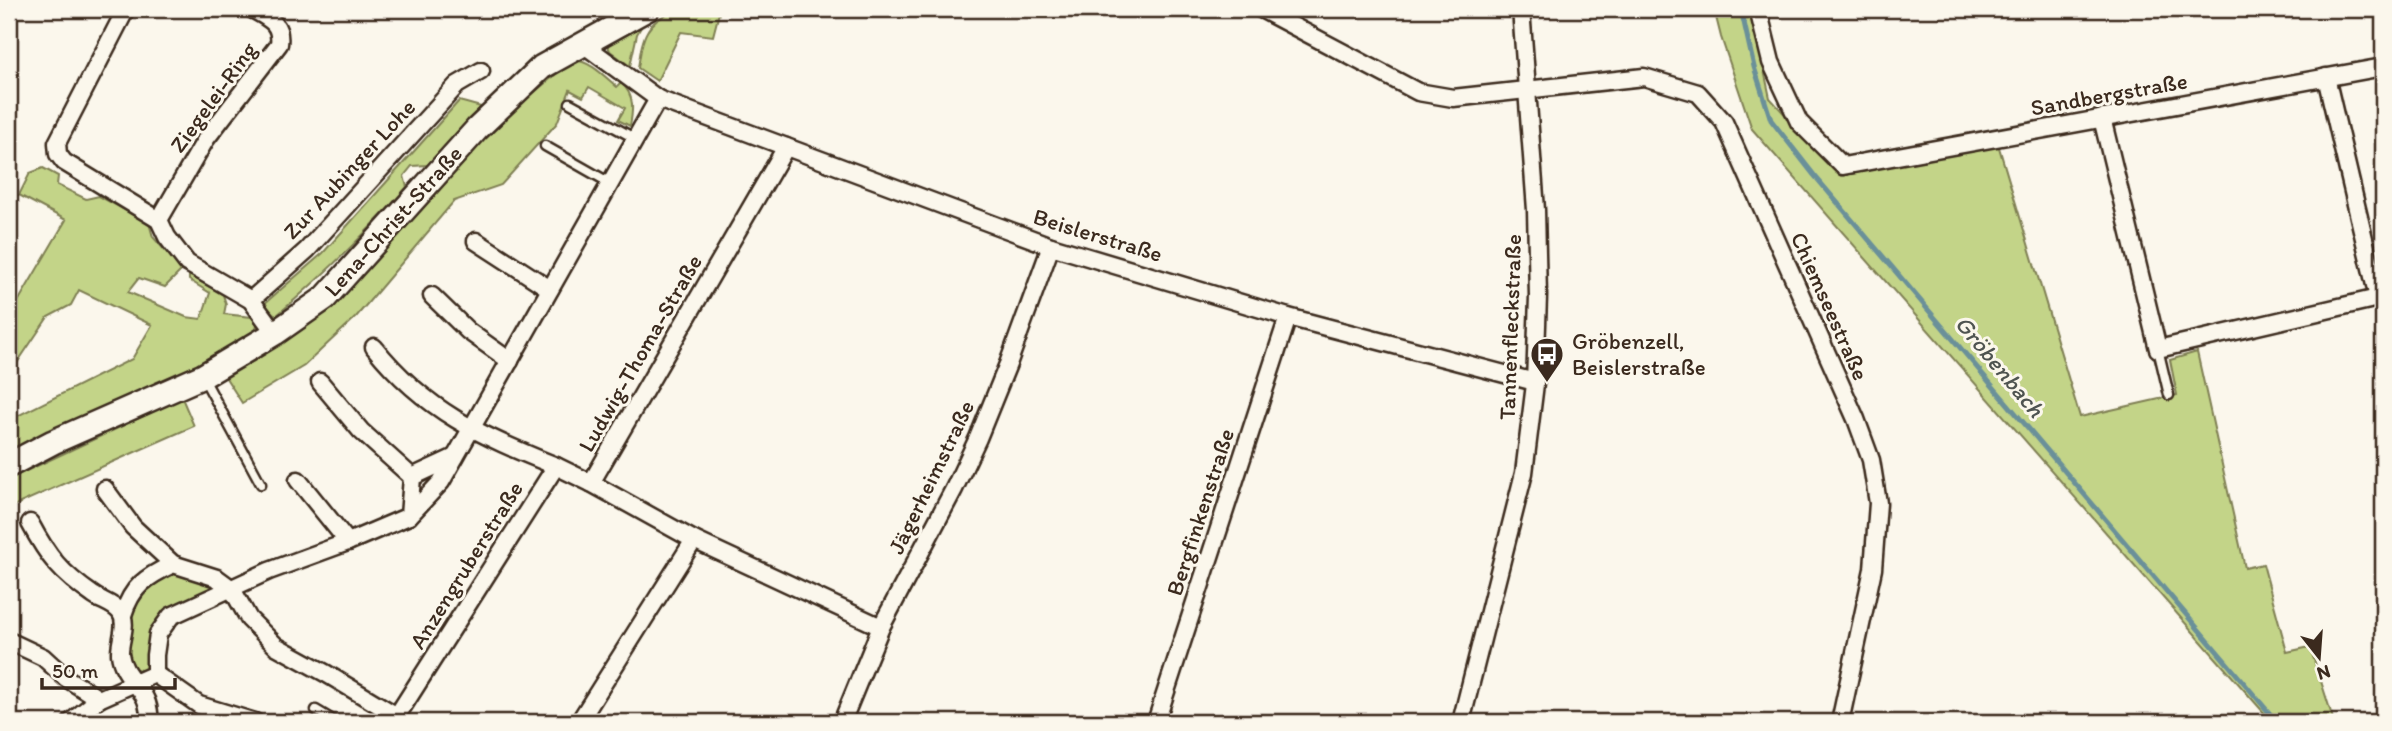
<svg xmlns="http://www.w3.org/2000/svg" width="2392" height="731" viewBox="0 0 2392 731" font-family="Itim,sans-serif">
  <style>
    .green { fill: #c3d488; stroke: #7f7f53; stroke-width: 2 }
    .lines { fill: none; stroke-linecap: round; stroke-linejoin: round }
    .stream { stroke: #6a9099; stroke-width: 5 }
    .lane-casing { stroke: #3b2a1e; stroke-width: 13 }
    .street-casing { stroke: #3b2a1e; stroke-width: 21 }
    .secondary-casing { stroke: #3b2a1e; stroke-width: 28 }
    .lane { stroke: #fbf7ec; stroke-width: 8 }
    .street { stroke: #fbf7ec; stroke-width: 16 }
    .secondary { stroke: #fbf7ec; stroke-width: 23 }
    .labels { text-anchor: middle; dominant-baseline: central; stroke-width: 6; stroke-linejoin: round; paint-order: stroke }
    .street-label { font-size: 23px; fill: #3b2a1e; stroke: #fbf7ec }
    .poi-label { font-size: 23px; fill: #3b2a1e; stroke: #fbf7ec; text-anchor: start }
    .water-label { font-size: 24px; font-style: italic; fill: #4f5451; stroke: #fbf7ec }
  </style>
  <rect width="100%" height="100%" fill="#fbf7ec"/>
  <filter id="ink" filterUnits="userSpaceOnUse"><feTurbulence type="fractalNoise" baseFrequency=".0143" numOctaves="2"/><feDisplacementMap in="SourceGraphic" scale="14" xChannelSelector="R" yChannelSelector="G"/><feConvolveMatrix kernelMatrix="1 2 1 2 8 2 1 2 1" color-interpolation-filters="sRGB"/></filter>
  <g filter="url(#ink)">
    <g class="green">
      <path d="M676 9H720L713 36 681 32 657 81 638 68C643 35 644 24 676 9Z"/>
      <polygon points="1714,9 1751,9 1770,98 1841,176 1998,144 2080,417 2177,395 2170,360 2197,352 2245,568 2263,564 2287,652 2310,647 2334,722 2272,722 1752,129 1721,37"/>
      <polygon points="644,22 637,34 630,66 610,51 607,44"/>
      <path d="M573 60C591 61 604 76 617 87L621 83C635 95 633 110 630 126L618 120 625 108 589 87 583 97 570 90 557 123 501 185 454 201 356 317 304 366 242 403 226 378 270 351 330 305 500 121Z"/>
      <path d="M459 101 481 107 428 165 412 166 404 176 407 187C366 234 323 276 276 316L264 304 323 253Z"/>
      <polygon points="43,168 58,176 57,185 86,199 99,196 149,223 153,237 182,270 165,287 139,278 128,292 186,317 201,319 210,293 189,280 189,275 223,295 226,304 224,314 252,317 257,324 255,336 209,361 120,401 9,455 9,420 132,359 152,325 79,290 71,305 48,317 9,375 9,317 66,220 19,195 30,173"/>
      <polygon points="182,398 194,426 9,508 9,479"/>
      <polygon points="174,567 225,589 153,632 145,671 132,668 127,656 130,599"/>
    </g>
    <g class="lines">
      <polyline class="stream" points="1741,9 1754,67 1771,120 1814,175 2277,722"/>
      <defs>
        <g id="lane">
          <polyline points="570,103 636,139"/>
          <polyline points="545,146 610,183"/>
          <polyline points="2158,349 2169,395"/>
          <polyline points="204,379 261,484"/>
          <polyline points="316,710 336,722"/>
        </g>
        <g id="street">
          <polyline points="126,9 57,143 58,154 64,162 159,220 167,237 187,263 251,300 275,333"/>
          <polyline points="1261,9 1418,92 1453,98 1644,77 1698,93 1724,122 1856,419 1871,460 1878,503 1873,569 1840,722"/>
          <polyline points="1758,9 1771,62 1799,122 1843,166 2383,67"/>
          <polyline points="583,44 658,99 1051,246 1288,317 1535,382"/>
          <polyline points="2326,77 2378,298 2383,297"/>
          <polyline points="2102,118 2158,349 2378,298"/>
          <polyline points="786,147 591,483 694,540 881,627"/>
          <path d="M159 220 206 139 279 44C282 23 268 18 252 9"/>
          <polyline points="476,241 550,289"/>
          <polyline points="432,296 468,331 510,361"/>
          <polyline points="251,300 307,250 457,85 481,71"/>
          <path d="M374 347C425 411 481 436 556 466"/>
          <polyline points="320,382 361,431 412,477"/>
          <polyline points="298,480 348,542"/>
          <polyline points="105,489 133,527 173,564 217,578 232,589 249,619 276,646 327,674 397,716"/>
          <polyline points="409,516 412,477 455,457"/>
          <path d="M30 523C48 557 61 573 93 595 101 601 114 604 120 612 129 623 119 641 120 654 122 672 136 682 144 696 149 704 149 713 150 722"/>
          <path d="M123 615C132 586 146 577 173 564"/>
          <polyline points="9,641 43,657 66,678 99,699"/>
          <polyline points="155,674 199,705 255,722"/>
          <polyline points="71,722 99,699 155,674 155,655 158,634 171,616 269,571 348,542 409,516 441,482 658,99"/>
          <polyline points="393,722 556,466 591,483"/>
          <polyline points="579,722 694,540"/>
          <polyline points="842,722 881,627 954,489 978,438 1008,364 1051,246"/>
          <polyline points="1156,722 1288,317"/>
          <polyline points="1461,722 1524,473 1535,384 1538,296 1536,210 1521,9"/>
        </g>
        <polyline id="secondary" points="9,465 53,442 203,376 275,333 325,298 477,129 542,67 647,9"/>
      </defs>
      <use href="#lane" class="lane-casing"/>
      <use href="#street" class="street-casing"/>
      <use href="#secondary" class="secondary-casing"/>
      <use href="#lane" class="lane"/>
      <use href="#street" class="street"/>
      <use href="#secondary" class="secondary"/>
    </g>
  </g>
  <defs>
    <symbol id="bus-pin" viewBox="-11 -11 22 30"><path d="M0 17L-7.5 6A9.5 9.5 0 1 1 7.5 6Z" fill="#3b2a1e" stroke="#fbf7ec"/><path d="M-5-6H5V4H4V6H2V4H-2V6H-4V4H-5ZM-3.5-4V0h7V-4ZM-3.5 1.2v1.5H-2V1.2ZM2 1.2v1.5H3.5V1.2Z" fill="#fff"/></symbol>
  </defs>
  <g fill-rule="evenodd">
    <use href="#bus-pin" x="1528" y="335" width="38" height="52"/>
  </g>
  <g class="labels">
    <g class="street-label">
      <text transform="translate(2109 94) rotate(-10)">Sandbergstraße</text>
      <text transform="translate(213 97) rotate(-54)">Ziegelei-Ring</text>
      <text transform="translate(349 169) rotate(-47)">Zur Aubinger Lohe</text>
      <text transform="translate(393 221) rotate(-48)">Lena-Christ-Straße</text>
      <text transform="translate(1098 235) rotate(17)">Beislerstraße</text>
      <text transform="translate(1830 306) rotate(66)">Chiemseestraße</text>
      <text transform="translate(1510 327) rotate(-88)">Tannenfleckstraße</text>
      <text transform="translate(640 353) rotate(-60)">Ludwig-Thoma-Straße</text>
      <text transform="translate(931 477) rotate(-64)">Jägerheimstraße</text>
      <text transform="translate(1200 512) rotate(-72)">Bergfinkenstraße</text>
      <text transform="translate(466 565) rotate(-58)">Anzengruberstraße</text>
    </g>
    <g class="poi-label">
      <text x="1572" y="341">Gröbenzell,<tspan x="1572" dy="26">Beislerstraße</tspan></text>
    </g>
    <g class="water-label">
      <text transform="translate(2000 366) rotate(50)">Gröbenbach</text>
    </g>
  </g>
  <rect width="2392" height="731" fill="none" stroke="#fbf7ec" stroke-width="35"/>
  <rect x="18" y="18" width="2357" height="696" fill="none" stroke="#3b2a1e" stroke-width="2.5" filter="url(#ink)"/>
  <g transform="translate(2319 657) rotate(163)" stroke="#fbf7ec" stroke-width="5" paint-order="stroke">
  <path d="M0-5L12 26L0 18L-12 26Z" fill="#3b2a1e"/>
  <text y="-10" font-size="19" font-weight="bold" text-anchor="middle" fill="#3b2a1e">N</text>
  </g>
  <path d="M42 678v10h133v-10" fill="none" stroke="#3b2a1e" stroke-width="3.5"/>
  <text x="52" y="678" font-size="21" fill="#3b2a1e" stroke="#fbf7ec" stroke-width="5" paint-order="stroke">50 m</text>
</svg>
